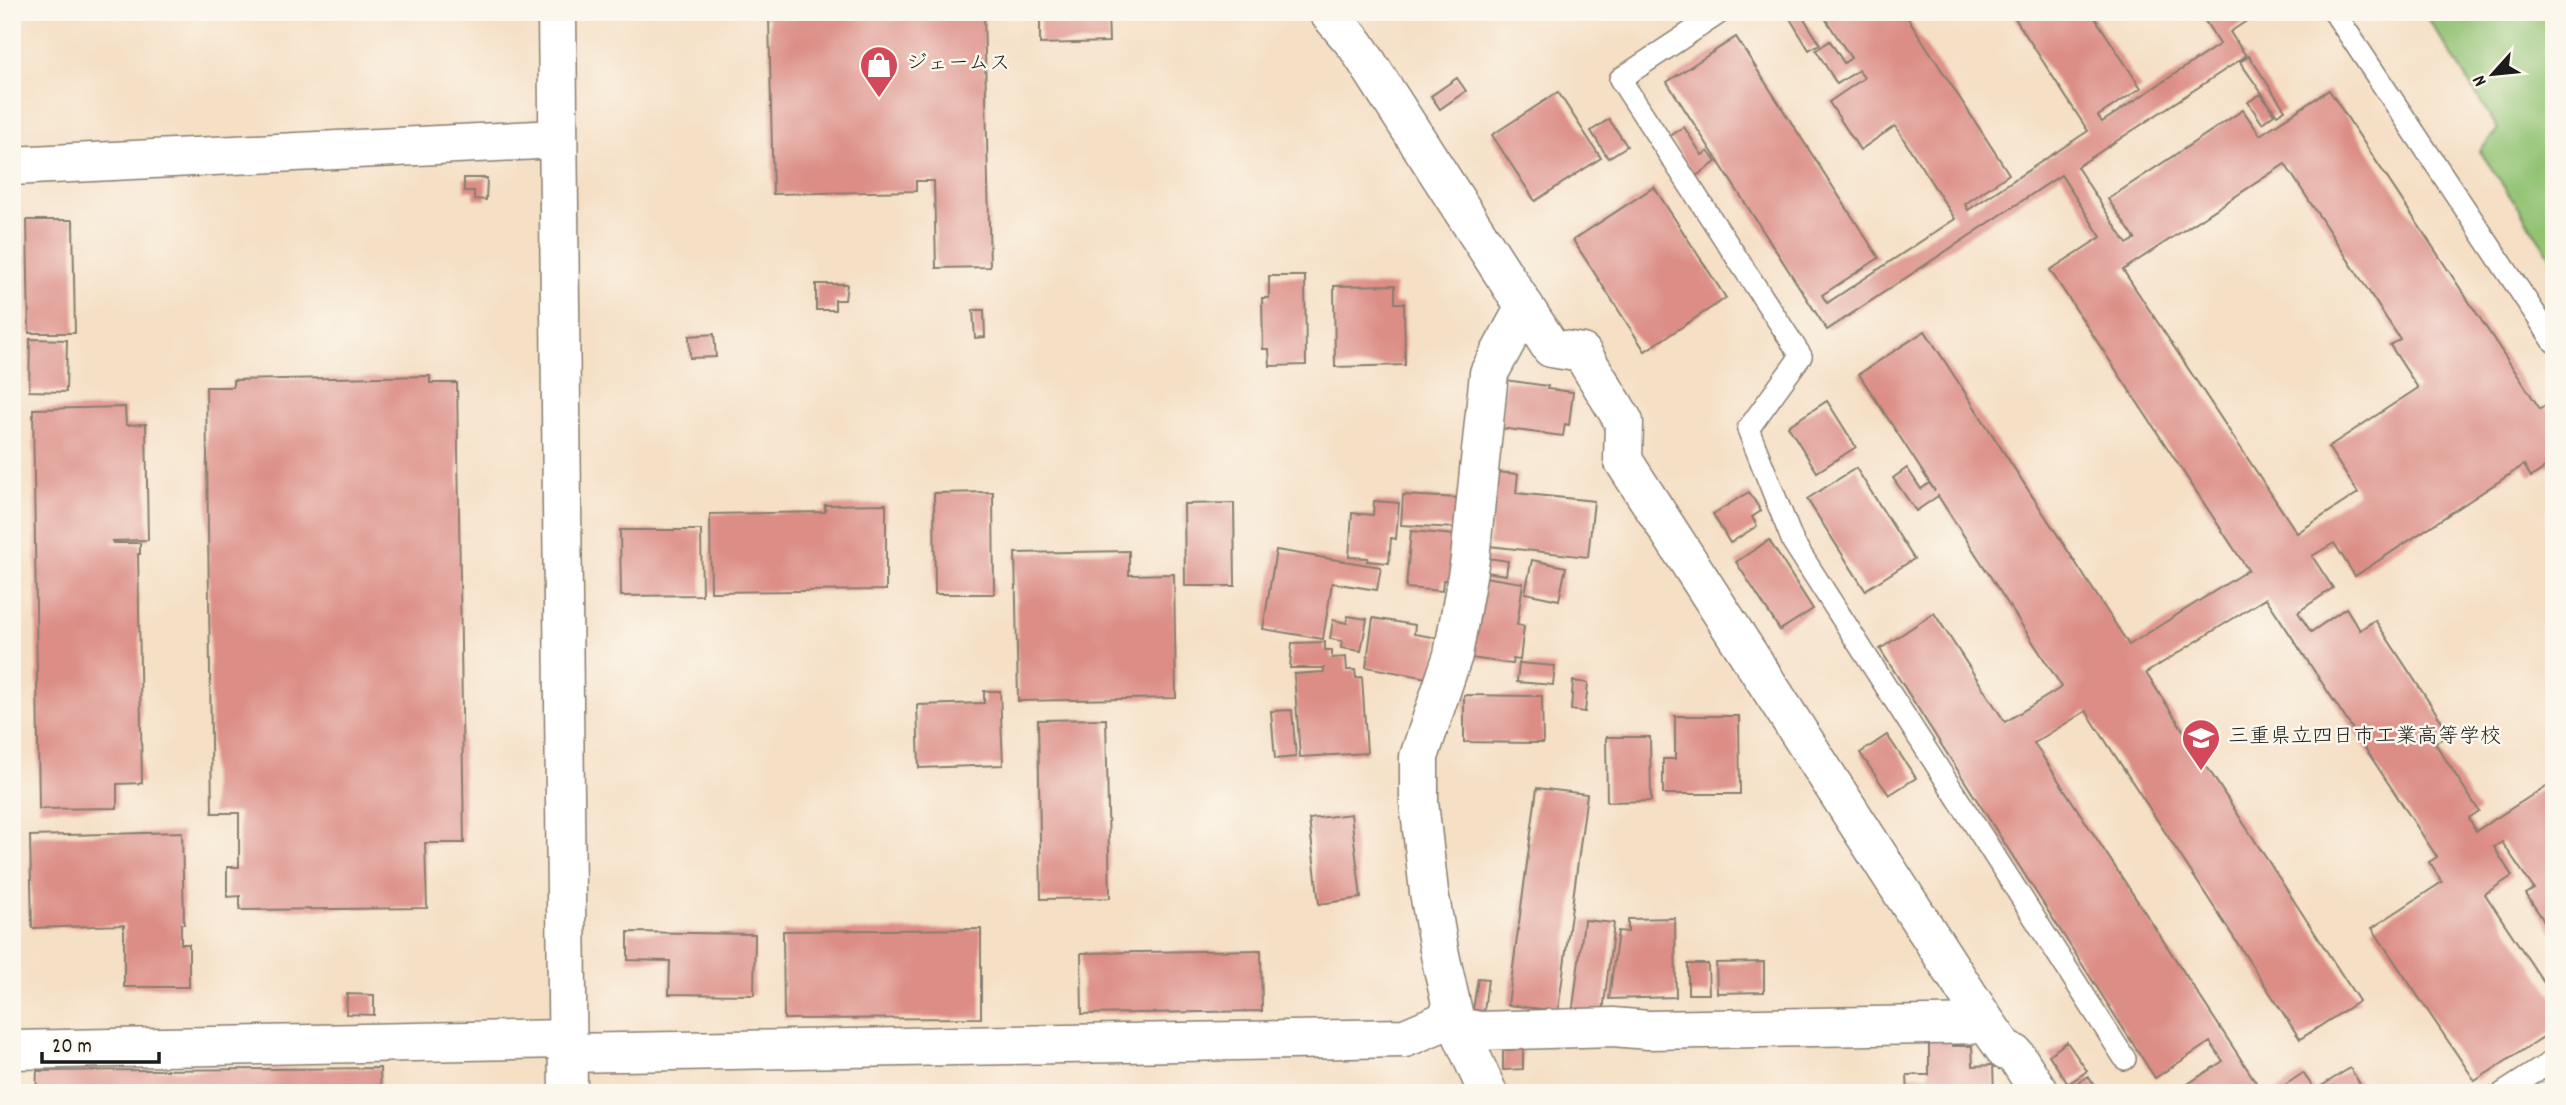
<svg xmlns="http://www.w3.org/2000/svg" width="2566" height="1105" viewBox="0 0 2566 1105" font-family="Dekko,'Klee One',sans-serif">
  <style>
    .green { fill: #92c373; stroke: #577048; stroke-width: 2 }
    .building { fill: #dc8d86; fill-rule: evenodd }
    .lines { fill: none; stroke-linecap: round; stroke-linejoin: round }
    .service-casing { stroke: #887e70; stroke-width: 24 }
    .minor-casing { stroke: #887e70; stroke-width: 41 }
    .tertiary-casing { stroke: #887e70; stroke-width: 41 }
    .service { stroke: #fff; stroke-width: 21 }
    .minor { stroke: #fff; stroke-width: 38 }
    .tertiary { stroke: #fff; stroke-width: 38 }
    .labels { text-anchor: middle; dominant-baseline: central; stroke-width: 5; stroke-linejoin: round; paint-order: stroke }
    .poi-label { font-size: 21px; fill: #1c1c1c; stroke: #fbf7ec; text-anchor: start }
  </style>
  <rect width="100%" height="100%" fill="#fbf7ec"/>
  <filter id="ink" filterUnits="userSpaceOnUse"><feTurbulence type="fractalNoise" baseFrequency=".0143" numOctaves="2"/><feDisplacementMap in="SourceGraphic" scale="14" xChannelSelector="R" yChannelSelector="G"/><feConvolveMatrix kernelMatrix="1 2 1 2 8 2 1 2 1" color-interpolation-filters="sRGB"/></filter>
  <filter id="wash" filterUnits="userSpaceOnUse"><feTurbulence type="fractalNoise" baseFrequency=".00686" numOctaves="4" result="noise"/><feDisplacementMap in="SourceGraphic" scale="28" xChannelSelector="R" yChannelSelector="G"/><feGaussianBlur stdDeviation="1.57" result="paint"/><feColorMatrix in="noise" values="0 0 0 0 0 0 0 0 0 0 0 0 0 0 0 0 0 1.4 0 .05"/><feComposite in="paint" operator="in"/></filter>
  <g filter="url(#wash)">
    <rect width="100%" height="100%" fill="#f5dfc5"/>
    <polygon class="green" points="2424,12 2554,12 2554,262 2480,151 2498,129"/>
    <g id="blocks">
      <g class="building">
        <polygon points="764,12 984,12 990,267 936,268 934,181 916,181 916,191 773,194 769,18 764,18"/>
        <polygon points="1040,12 1108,12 1109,42 1040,44"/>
        <polygon points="1786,12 1800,12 1820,44 1809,50"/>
        <path d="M1821 12H1904L2009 174 1965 204 1968 210 2088 131 2011 12H2091L2141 88 2098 116 2102 122 2220 44 2199 12H2260L2230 32 2246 56 2077 167 2127 244 2135 239 2108 199 2243 110 2260 135 2329 90 2540 409 2545 406 2554 420V462L2531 477 2524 465 2355 576 2334 543 2312 556 2333 588 2298 612 2311 632 2346 608 2360 630 2375 620 2450 734 2435 743 2479 811 2469 818 2476 831 2554 781V936L2526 894 2534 889 2502 842 2494 847 2512 876 2485 894 2554 998V1030L2475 1081 2372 928 2442 882 2429 862 2437 857 2266 598 2146 673 2359 1001 2300 1039 2086 711 2034 743 2263 1093H2174L2223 1061 2210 1042 2155 1078 1880 649 1934 613 2005 722 2062 687 1938 496 1916 511 1893 478 1907 468 1921 489 1929 483 1935 491 1859 374 1925 331 2129 645 2248 570 2050 270 2101 237 2061 175 1827 330 1667 82 1736 37 1879 258 1822 295 1827 303 1955 219 1895 126 1860 150 1829 102 1864 78 1859 70 1837 84 1816 50 1830 41 1844 63 1851 58ZM2285 164 2400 339 2390 345 2418 388 2328 447 2358 493 2297 533 2123 270Z"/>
        <polygon points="2249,56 2285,110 2277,115 2240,62"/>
        <polygon points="1457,78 1466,91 1440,109 1431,96"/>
        <polygon points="1558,92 1601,158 1535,201 1492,135"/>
        <polygon points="2261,94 2274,114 2262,123 2248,102"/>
        <polygon points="1609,119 1627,146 1608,158 1591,131"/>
        <polygon points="1684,127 1702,155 1708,151 1716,162 1696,176 1669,137"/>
        <polygon points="464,178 487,178 486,200 474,199 474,191 464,191"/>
        <polygon points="1654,187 1726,298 1645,351 1573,240"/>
        <polygon points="27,220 73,220 75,333 29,333"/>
        <polygon points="1269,276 1305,276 1306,365 1270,366 1269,349 1263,349 1262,298 1269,298"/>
        <polygon points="816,284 847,284 845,300 835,300 835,310 816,310"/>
        <polygon points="1395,285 1395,303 1404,303 1405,365 1335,367 1334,286"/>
        <polygon points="973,310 984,310 985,337 975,338"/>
        <polygon points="714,334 716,357 690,358 689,336"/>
        <polygon points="30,339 67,340 66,392 29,391"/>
        <polygon points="430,376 430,383 457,383 464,843 425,843 427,908 240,910 240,896 227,897 227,867 239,867 239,813 212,813 206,387 233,387 233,380"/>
        <polygon points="1505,380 1548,386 1547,389 1573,392 1569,425 1565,424 1563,436 1499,428"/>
        <polygon points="1827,401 1856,447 1817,472 1788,426"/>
        <polygon points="125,407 126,425 146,424 148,540 112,541 113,543 140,543 140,554 138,554 142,783 117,784 117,808 39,809 33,409"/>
        <polygon points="1856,468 1914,559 1865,590 1807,499"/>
        <polygon points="1496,472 1518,474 1516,493 1594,501 1588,557 1489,546"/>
        <polygon points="993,492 994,594 935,594 934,493"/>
        <polygon points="1749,492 1761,511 1752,517 1757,526 1730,543 1713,514"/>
        <polygon points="1403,495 1459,498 1456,528 1401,525"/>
        <polygon points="1374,501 1399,503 1396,539 1391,538 1389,563 1367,561 1368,558 1349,557 1352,513 1373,515"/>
        <polygon points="1234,503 1235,586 1185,586 1184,504"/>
        <polygon points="886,504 886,590 711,592 710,514 825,512 825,505"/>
        <polygon points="620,530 701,530 702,595 621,596"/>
        <polygon points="1411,531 1455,535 1451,581 1443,580 1442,591 1406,588"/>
        <polygon points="1769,540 1813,609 1780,630 1736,562"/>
        <polygon points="1276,550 1381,567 1377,590 1332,583 1323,639 1263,629"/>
        <polygon points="1129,551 1129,575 1174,574 1176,698 1018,701 1015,553"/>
        <polygon points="1481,557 1508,561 1506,575 1478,571"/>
        <polygon points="1532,560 1566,567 1559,600 1525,593"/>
        <polygon points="1477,576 1523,583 1517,625 1524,626 1520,660 1513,659 1512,664 1464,657"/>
        <polygon points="1348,616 1367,619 1361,651 1341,648 1342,641 1330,639 1333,620 1347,623"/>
        <polygon points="1373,618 1415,625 1414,634 1439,638 1433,679 1366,667"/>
        <polygon points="1325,642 1325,650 1332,650 1332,658 1346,657 1347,670 1355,670 1356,678 1362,677 1367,753 1300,757 1294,674 1324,672 1324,668 1290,668 1292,643"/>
        <polygon points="1519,663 1555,666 1553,685 1517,682"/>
        <polygon points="1573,681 1588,683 1585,712 1571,710"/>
        <polygon points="984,691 1000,691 1003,765 919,768 917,705 984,703"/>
        <polygon points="1464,695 1542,696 1543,743 1464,742"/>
        <polygon points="1292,710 1296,757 1275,759 1271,711"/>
        <polygon points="1675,716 1739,716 1740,794 1663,794 1663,759 1675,759"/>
        <polygon points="1106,719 1110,898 1041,899 1038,720"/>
        <polygon points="1887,735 1916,778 1889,795 1860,753"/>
        <polygon points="1606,737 1650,737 1651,801 1607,802"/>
        <polygon points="1537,788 1587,794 1558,1011 1508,1005"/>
        <polygon points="1351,814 1361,898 1319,904 1309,819"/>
        <polygon points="182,832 184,924 181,924 181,944 189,944 189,987 124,987 124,925 32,928 30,836"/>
        <polygon points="1675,918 1676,997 1609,999 1618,931 1628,932 1628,919"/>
        <polygon points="1584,920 1614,923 1602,1020 1572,1015"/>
        <polygon points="981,929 981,1018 784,1019 783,931"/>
        <polygon points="628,932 755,934 754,995 669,994 670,961 628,960"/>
        <polygon points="1261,950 1262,1011 1082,1014 1081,953"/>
        <polygon points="1764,962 1764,992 1717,993 1716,963"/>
        <polygon points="1688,964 1708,964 1709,994 1688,994"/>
        <polygon points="1478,978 1488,979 1484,1011 1473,1010"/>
        <polygon points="347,994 374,995 374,1015 346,1014"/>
        <polygon points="1952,1038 1952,1046 1972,1046 1973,1066 1993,1065 1994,1093 1908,1093 1907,1075 1929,1075 1929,1039"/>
        <polygon points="2067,1042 2087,1071 2068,1084 2049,1055"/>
        <polygon points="1523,1049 1523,1069 1503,1070 1503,1050"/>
        <polygon points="380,1068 381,1093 36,1093 37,1071"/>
        <polygon points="2350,1068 2366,1093 2273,1093 2303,1073 2315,1090"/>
        <polygon points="2088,1076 2099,1093 2070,1093 2068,1090"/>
      </g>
    </g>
  </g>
  <g filter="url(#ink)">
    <use href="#blocks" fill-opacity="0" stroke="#887e70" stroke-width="2"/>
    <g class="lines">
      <defs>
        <g id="service">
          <polyline points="1721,12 1620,79 1801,356 1748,429 1793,542 2125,1059"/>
          <polyline points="2334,12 2554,342"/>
          <polyline points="2503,1093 2554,1060"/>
        </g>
        <g id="minor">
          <polyline points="1328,12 1356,45 1551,348 1582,353 1624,422 1623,460 1987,1024 2006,1051 2015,1054 2040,1093"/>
          <polyline points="12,166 558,139"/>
          <polyline points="1458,1027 1479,1031 1613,1027 1648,1030 1987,1024"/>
          <polyline points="12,1050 568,1039"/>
          <polyline points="568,1053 1405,1038 1454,1017"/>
          <polyline points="1488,1093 1454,1017 1440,955 1429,892 1419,802 1419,757 1453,655 1470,559 1489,373 1525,307"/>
        </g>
        <polyline id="tertiary" points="557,12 568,1093"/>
      </defs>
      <use href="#service" class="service-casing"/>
      <use href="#minor" class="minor-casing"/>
      <use href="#tertiary" class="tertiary-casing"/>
      <use href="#service" class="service"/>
      <use href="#minor" class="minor"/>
      <use href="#tertiary" class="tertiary"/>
    </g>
  </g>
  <defs>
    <symbol id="shop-pin" viewBox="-11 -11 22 30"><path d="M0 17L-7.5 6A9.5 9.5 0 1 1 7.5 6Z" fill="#d1495b" stroke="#fbf7ec"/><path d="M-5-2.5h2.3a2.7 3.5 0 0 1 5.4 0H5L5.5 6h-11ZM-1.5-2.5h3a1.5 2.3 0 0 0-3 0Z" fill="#fff"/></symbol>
    <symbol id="school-pin" viewBox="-11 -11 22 30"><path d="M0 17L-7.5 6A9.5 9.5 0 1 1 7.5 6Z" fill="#d1495b" stroke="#fbf7ec"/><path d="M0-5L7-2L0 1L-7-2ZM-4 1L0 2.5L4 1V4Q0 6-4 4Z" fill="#fff"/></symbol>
  </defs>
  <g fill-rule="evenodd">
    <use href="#shop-pin" x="857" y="43" width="44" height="60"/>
    <use href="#school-pin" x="2179" y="716" width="44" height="60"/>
  </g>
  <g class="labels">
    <g class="poi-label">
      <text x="906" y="65">ジェームス</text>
      <text x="2228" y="738">三重県立四日市工業高等学校</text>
    </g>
  </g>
  <rect width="2566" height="1105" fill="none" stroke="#fbf7ec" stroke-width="42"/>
  <g transform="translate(2493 74) rotate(243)" stroke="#fbf7ec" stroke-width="5" paint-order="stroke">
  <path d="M0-5L12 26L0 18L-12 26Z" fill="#1c1c1c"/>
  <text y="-10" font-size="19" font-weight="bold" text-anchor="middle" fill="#1c1c1c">N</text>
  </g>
  <path d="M42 1052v10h117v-10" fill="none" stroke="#1c1c1c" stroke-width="3.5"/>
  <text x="52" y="1052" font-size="21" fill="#1c1c1c" stroke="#fbf7ec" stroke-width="5" paint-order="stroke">20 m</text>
</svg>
